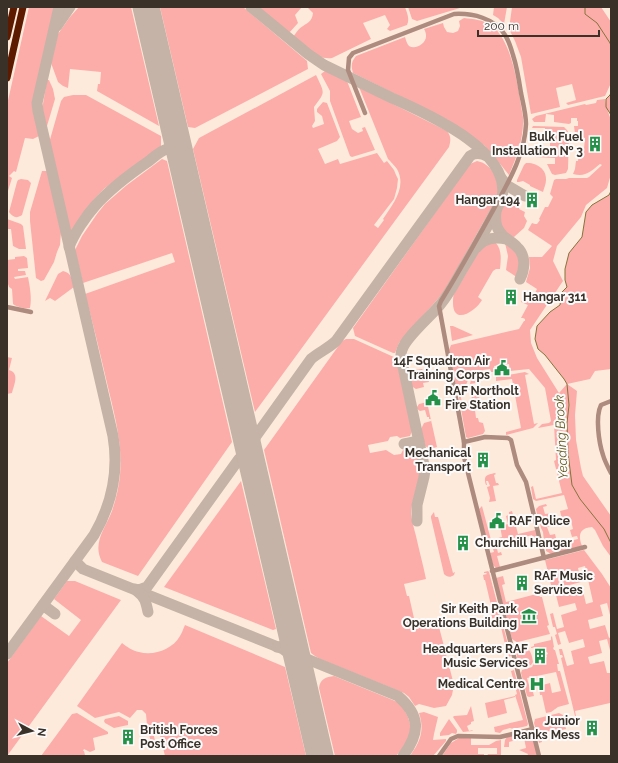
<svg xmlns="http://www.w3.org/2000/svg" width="618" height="763" viewBox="0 0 618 763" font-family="Raleway,sans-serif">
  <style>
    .green { fill: #fcada9; fill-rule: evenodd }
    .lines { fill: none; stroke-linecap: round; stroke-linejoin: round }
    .stream { stroke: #84743a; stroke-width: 1 }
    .taxiway { stroke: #c4b3a6; stroke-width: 11 }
    .runway { stroke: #c4b3a6; stroke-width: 27 }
    .minor { stroke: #ae8b7f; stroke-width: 4.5 }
    .highway { stroke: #5c1b00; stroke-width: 7 }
    .labels { text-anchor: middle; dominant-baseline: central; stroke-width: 4; stroke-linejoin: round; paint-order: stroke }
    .poi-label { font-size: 12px; font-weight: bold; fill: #3a3129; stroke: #fbfbfb; text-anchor: end }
    .water-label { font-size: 13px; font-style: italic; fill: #64561b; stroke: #fbfbfb }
  </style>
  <rect width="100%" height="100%" fill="#feeadb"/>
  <g class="green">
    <path d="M29 7H55L34 100C33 112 36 124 39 136L33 139 25 138 16 172 14 171 9 176 12 178 8 191 7 190V105Z"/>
    <polygon points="79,7 131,7 159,126 97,91 98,84 100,84 101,72 70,69 68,88 63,86 58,82 51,63 58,34 70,17"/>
    <polygon points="160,7 243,7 307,61 308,69 195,128 188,127"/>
    <polygon points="258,7 302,7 295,15 298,23 289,33"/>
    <path d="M305 7H405C407 13 410 19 407 25L390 31 387 29 390 25 385 15 363 23 371 39 332 58C316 60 304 46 293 37 296 33 299 28 303 26 309 22 312 21 313 13L308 8Z"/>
    <polygon points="408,7 475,7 475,8 460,8 417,21 412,19"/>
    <polygon points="494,7 507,7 504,24 498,18 493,15"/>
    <polygon points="512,7 601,7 611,22 611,83 605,96 568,105 566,103 576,100 572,84 556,88 560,107 531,114 521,57 515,41 509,29"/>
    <path d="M464 18C473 19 483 20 491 25 514 42 518 91 523 117 524 138 517 156 509 175L497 160 485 146 448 120 353 73C351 66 351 62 356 56L405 37C406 40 407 44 409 46 416 50 427 43 426 35 426 34 425 30 424 29L443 23 444 27 447 32 453 33 458 31 460 26 459 21Z"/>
    <polygon points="325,71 347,81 361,117 349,121 352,129 358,133 363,131 362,128 365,127 375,150 352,157 350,156 330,101 330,91 321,74"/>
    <path d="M316 75 317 77C325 94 325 92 314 107L315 121 312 126 313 128 324 124 322 116 317 112V109L323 102 327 103 340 137 337 141 318 149 325 164 338 159 340 164 377 153 384 163 387 161 394 170 396 175 398 179 397 188 394 199 374 225 378 228 384 220 383 219C393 204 407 187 397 169 394 165 391 162 388 159L359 87 447 131C451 136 451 140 449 147L255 412 193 149 199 138Z"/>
    <polygon points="47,80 49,80 53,89 55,99 47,126 45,127 43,113 43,104"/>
    <path d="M611 93V115L607 109 611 120V174L607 188 586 205 581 217 557 246 553 261 563 281 530 330 531 343 537 358 559 393 567 384 564 379 545 355 538 349 535 339 537 326 550 312 560 305 562 292 567 287 565 280V269L569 253 582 237 586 212 592 205 609 195 611 191V369L595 371 590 379 567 384 577 391 575 415 576 440 581 468 583 476 611 516V557L603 546 595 530 592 527C579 528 578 536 582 546L551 554 546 551V548L548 546 578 539 577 536 572 537 570 530 573 529 571 521 563 523 560 511 568 509 564 495 536 501 533 499 531 487 533 486 536 499 562 493 554 461 556 460 554 425 538 428 542 424 549 423 551 421 545 388 529 369 510 371 509 364 494 366 495 372 505 370 506 372 495 374V372H491L490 369 483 370V373L476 383 470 384 472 375H470L466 385 456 387V386L449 350 451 345 455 344 519 329 524 321H525V319L523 318H521L528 305 521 302 527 291 534 295 537 289 526 282 530 268 529 257H542L552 246 528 230 532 223 535 224H537L540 220 539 219 545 207H548L553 197 550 194 554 180 556 179H566L569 178H587L589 177 602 165 600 164C590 172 586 177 573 174L575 169 576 161H578L579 151H580V149H584L585 138H582V136H579V135L575 134 574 126H578V121H577V118H571V123L569 124 554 122V115L546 114 545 122H534L532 119 536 116 585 104 586 105 596 103 597 100 605 99 606 104V99L610 95Z"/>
    <path d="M73 95H86L161 136V147L105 188C91 201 81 216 71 232L49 143 61 101 64 97Z"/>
    <polygon points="533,126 535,126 564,127 567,130 569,134 568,169 566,173 555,175 552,174 547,164 555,164 555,158 535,157 532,155 550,155 550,141 544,140 545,128 532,128"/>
    <path d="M162 159 167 161 232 442 138 576 102 562C92 543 105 529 112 511 116 499 119 487 120 475 123 444 114 413 107 383 100 353 93 323 85 294L175 262 172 253 83 283 75 250 82 236 97 214 105 204 127 185Z"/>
    <path d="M477 161C493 164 499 181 498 196L446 289 436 301 399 343 395 353H393L355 336 353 328 470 164Z"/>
    <path d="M526 163C536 162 547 169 546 180 546 184 544 188 543 192L530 186V185L523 181 519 182H517V180L524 165Z"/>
    <polygon points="42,171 47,171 61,232 60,245 57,252 54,262 44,280 41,281 36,278 30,221 30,212"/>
    <path d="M21 179 28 180 31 183 22 215C16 219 13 217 9 212L17 182 18 180Z"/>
    <path d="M511 198 512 202 520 206 519 209 525 212 524 216 527 221 524 228 514 237C504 235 499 224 500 214 501 209 505 203 508 199Z"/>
    <polygon points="7,219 21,224 23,226 26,249 19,249 13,246 11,229 7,229"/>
    <path d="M493 243H496C502 250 501 260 500 269H496L493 271 478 297 482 300C476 311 453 326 453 303 453 300 453 296 454 294 457 288 461 283 464 277 468 270 475 253 482 248 485 245 489 244 493 243Z"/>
    <path d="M505 243C518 251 523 262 518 278L506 270 508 256Z"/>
    <path d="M24 256 27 258 28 268 18 269V271H25L26 275 14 277 15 279 28 277C30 288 32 298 30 308 25 309 17 307 13 304L12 289 9 287 8 284H7V260L15 259V257Z"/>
    <path d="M63 271C72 273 72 280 74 287L55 301 50 298 45 301 58 274Z"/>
    <polygon points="450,326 453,326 473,335 452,341"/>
    <path d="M346 339H354L396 358 412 431 410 436 400 438 397 436 390 437 388 441 368 445 370 453 386 450 394 455 401 454 403 450 413 448C430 464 411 495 411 514 412 521 414 529 416 536 419 550 423 564 426 579L404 584 407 596H409L416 627 438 623 454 685 452 695 446 706 434 708 419 704 415 706 409 697 404 693 320 659 315 656 311 653 264 450 337 348 342 341Z"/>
    <path d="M7 357 12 358 9 370C20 373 14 385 12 393L7 394Z"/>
    <polygon points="422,369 427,375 429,382 423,383 424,387 416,389 411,386 409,371"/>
    <polygon points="525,372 529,374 525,375 534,424 538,423 533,428 506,435 506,432 521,428 512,379 496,381 496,377"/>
    <polygon points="475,388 478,391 480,401 476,404 477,409 475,410 476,418 478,418 479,422 483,423 485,431 483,434 468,438 466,437 458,392 460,391 462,403 472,401 471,390 468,390 468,389"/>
    <polygon points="427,402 437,447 430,449 425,446 421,429 424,423 431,421 431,419 429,419 429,417 427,417 425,410 420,411 417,409 417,407 419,404"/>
    <path d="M495 473 496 474 494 475 496 483H498L499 485 493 486 496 501 489 502 490 498 487 487 490 486 488 481H486L487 485H486C483 475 487 475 495 473Z"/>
    <polygon points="241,481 276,629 273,630 164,587"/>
    <polygon points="546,504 547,506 543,507 545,514 553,513 556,525 547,527 550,535 555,534 556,538 555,541 547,543 544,542 543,532 541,528 539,520 539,516 537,514 536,509 539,506"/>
    <polygon points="482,506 491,540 502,537 500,526 508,524 506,516 509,515 509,512 512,511 518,534 535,530 538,542 535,543 532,535 521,538 522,545 509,549 507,541 496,544 498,553 501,552 502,555 497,556 500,567 496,568 493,565 490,553 494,552 491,542 487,543 479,509"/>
    <path d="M434 512 435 517H438L453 573 455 572 454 575C450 578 447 577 444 574L431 518V516Z"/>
    <path d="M584 550 602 574 611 588V619L607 603 600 605 603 616 588 620 590 629 605 625 609 638 611 637V654L607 639 599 641 602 653 588 657 590 664 604 661 607 673H611V703H610L575 711 576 716H575L561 658 563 657 562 655H560L559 649H562L567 666 574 664 571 651 585 647 583 639 569 643 565 631 558 633 561 644 558 645 555 635 557 634 555 627H553L550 614 553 613 557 629 564 627 561 615 577 610 575 603 559 607 556 595H555L553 588 551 589 550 585H551L545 560ZM585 566 593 602 586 604 583 591 568 594 566 586 581 582 578 568Z"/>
    <polygon points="488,571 489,572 511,656 508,657 500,623 494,624 491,614 493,614 485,580 484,580 483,575 487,574 486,573 484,573 484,572"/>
    <polygon points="503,576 505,584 502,585 506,602 540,593 541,594 539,595 540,597 542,597 549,625 547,626 550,634 518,642 518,643 512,639 496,578"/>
    <polygon points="67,581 75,581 121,600 7,756 7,663 41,616 69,636 81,620 54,599"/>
    <path d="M185 625 285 667 306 756H165L159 731 153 732 156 745 155 747H152L147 725 146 714 142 710H137L130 718 119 712 95 718 77 706 122 643C127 647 133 651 139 652 153 656 172 650 180 636 182 633 183 629 185 625Z"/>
    <polygon points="552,636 554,647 553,648 554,650 555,650 559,664 557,664 558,671 560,671 569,704 558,707 551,712 546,713 542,695 540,695 539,686 550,683 552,693 561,691 556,672 527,678 531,692 533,692 534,696 529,697 527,696 521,673 522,670 532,667 535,661 536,665 540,664 539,659 547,657 546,655 548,654 547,652 545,652 545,650 538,652 540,651 539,647 531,648 531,647 534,646 534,644 551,640 551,637"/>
    <path d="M525 648C531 649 532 656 533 662L531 665 522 667 519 666 516 652 517 650Z"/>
    <polygon points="514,670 528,724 527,726 513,729 510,728 503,730 500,733 495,732 494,727 523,720 515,695 517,694 511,671"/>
    <path d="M334 676 400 703C408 715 414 726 408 740 406 746 400 751 396 756H335L319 688C320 679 326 677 334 676Z"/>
    <polygon points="515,696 515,697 504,700 507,713 488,718 485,703"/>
    <polygon points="471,706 474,721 471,722 471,724 467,726 469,731 473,730 472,731 463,732 453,717 454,716 467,715"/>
    <path d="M424 712 438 717 434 734 433 740 446 739V741L433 756H410C420 742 425 731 419 713Z"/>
    <polygon points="77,713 108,732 108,734 93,738 95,749 95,750 90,752 84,749 83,751 84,751 85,755 83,756 41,756 72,714"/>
    <polygon points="559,713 563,715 563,716 562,717 562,719 564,719 566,729 552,732 550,731 545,733 542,732 541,735 542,742 539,743 534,723 535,719"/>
    <polygon points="119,716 128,721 128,725 114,728 105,723 104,721 105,719"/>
    <polygon points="449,719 457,730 457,732 456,734 452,733 449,735 440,736 440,733"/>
    <polygon points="528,732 533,738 538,756 527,756 528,754 519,750 526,748 524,738 509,742 509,747 504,747 505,740 507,737"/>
    <polygon points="459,738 471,738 471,745 489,745 496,741 501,740 501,756 487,756 488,754 497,754 497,748 478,748 478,754 484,754 484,756 442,756 451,743"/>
  </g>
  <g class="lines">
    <g class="stream">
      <polyline points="585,7 585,14 597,23 610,43 611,46"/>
      <polyline points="611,93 610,95 606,99 606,107 611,115"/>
      <polyline points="611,191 609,195 592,205 586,212 582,237 569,253 565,269 565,280 567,287 562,292 560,305 550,312 537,326 535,339 538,349 545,355 564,379 567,384 569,405 567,423 568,453 572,485 580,499 604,529 611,543"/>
    </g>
    <g class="taxiway">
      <path d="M251 7 308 54 324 65C347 76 369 87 392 98 427 114 512 150 502 198 490 223 476 247 462 270 455 283 448 296 439 306 430 317 405 338 402 350 400 354 401 358 402 362L425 470 424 477 417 505V521"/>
      <polyline points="57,26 70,7"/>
      <polyline points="501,178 508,186 525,196"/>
      <path d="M496 211C495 219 495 226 500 232 504 239 512 241 517 247 526 255 525 269 520 279"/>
      <path d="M69 247C74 234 86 216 95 206 111 188 130 174 149 161 154 157 160 151 167 149 174 147 178 153 181 158"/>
      <path d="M477 247C485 237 496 237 507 239"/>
      <polyline points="404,444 419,441"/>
      <polyline points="243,454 246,444 244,434"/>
      <path d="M253 471C251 459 251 448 256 436L311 359C319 352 329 348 336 341L470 156C476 152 481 153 487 156"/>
      <path d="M75 561 83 569 283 649C296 658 298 666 302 681"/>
      <polyline points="135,589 139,590 147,587 239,459 242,458 248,459 252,465"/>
      <path d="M137 591C145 597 146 602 148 612"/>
      <polyline points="43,605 55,614"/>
      <path d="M294 646 297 653 302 657 398 696C421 716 420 733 403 756"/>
      <path d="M277 647C290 646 292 637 289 627"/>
      <path d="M7 654 94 535C112 504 119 472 113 436L38 111 37 103 59 7"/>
    </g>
    <polyline class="runway" points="146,7 320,756"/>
    <g class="minor">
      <path d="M365 113 348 70 349 58 353 53 454 14C472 13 495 18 505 35 509 41 511 48 513 55 517 67 519 80 521 93 523 103 526 114 526 124 525 156 506 186 491 214 475 243 459 272 441 301L439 306 464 442V457L539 756"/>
      <polyline points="7,307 31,312"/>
      <path d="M611 401 601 405C595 417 599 443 603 455 605 462 608 467 611 473"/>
      <polyline points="464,442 485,437 508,438 511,440 517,465 526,482 544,558"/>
      <polyline points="492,571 585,547"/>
      <polyline points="439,756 451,739 458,736 500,737 533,729"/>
    </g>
    <g class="highway">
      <polyline points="7,37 14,7"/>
      <polyline points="7,78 23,7"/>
    </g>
  </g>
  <defs>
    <symbol id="building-bare" viewBox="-9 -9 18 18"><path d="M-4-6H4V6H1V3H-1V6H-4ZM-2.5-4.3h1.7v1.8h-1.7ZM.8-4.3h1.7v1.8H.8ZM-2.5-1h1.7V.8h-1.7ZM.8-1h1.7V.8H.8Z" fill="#249149" stroke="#fbfbfb" stroke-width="2.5" paint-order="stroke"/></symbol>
    <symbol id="civic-bare" viewBox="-9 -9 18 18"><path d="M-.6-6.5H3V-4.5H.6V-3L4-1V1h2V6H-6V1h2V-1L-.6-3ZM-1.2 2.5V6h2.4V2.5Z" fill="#249149" stroke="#fbfbfb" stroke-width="2.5" paint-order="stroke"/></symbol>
    <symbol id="museum-bare" viewBox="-9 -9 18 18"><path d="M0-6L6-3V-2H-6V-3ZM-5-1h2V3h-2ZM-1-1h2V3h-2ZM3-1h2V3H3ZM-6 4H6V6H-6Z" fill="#249149" stroke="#fbfbfb" stroke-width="2.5" paint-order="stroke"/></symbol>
    <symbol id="hospital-bare" viewBox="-9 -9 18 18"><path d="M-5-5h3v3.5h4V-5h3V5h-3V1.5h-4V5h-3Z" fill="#249149" stroke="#fbfbfb" stroke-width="2.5" paint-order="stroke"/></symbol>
  </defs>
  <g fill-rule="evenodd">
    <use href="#building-bare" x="584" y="133" width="22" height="22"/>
    <use href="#building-bare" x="521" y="189" width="22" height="22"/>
    <use href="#building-bare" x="500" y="286" width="22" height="22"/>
    <use href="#civic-bare" x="491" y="357" width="22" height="22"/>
    <use href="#civic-bare" x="422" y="387" width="22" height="22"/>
    <use href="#building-bare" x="472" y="449" width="22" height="22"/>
    <use href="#civic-bare" x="486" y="510" width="22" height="22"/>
    <use href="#building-bare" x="452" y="532" width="22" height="22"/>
    <use href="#building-bare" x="511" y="572" width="22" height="22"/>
    <use href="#museum-bare" x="518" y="605" width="22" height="22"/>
    <use href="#building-bare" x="529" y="645" width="22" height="22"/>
    <use href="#hospital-bare" x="526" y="673" width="22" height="22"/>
    <use href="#building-bare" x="581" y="717" width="22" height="22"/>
    <use href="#building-bare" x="117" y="726" width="22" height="22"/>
  </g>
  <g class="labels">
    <g class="poi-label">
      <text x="583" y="137">Bulk Fuel<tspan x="583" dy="14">Installation № 3</tspan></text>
      <text x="520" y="200">Hangar 194</text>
      <text x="523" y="297" text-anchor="start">Hangar 311</text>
      <text x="490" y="361">14F Squadron Air<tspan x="490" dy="14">Training Corps</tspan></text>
      <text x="445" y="391" text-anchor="start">RAF Northolt<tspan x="445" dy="14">Fire Station</tspan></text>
      <text x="471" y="453">Mechanical<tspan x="471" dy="14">Transport</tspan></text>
      <text x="509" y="521" text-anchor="start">RAF Police</text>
      <text x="475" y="543" text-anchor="start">Churchill Hangar</text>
      <text x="534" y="576" text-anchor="start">RAF Music<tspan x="534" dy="14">Services</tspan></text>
      <text x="517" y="609">Sir Keith Park<tspan x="517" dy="14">Operations Building</tspan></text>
      <text x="528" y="649">Headquarters RAF<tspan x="528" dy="14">Music Services</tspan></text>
      <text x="525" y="684">Medical Centre</text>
      <text x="580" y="721">Junior<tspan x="580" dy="14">Ranks Mess</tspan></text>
      <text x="140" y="730" text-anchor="start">British Forces<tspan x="140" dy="14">Post Office</tspan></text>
    </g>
    <g class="water-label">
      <text transform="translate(561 437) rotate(-93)">Yeading Brook</text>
    </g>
  </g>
  <rect width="618" height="763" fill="none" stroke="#3a3129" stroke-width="16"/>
  <g transform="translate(32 731) rotate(97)" stroke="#fbfbfb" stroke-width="3" paint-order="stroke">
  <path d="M0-3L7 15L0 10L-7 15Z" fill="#3a3129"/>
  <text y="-6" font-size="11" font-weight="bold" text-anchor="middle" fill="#3a3129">N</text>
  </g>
  <path d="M478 30v6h121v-6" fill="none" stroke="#3a3129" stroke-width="2"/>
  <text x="484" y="30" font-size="12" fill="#3a3129" stroke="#fbfbfb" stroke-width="3" paint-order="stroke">200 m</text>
</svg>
